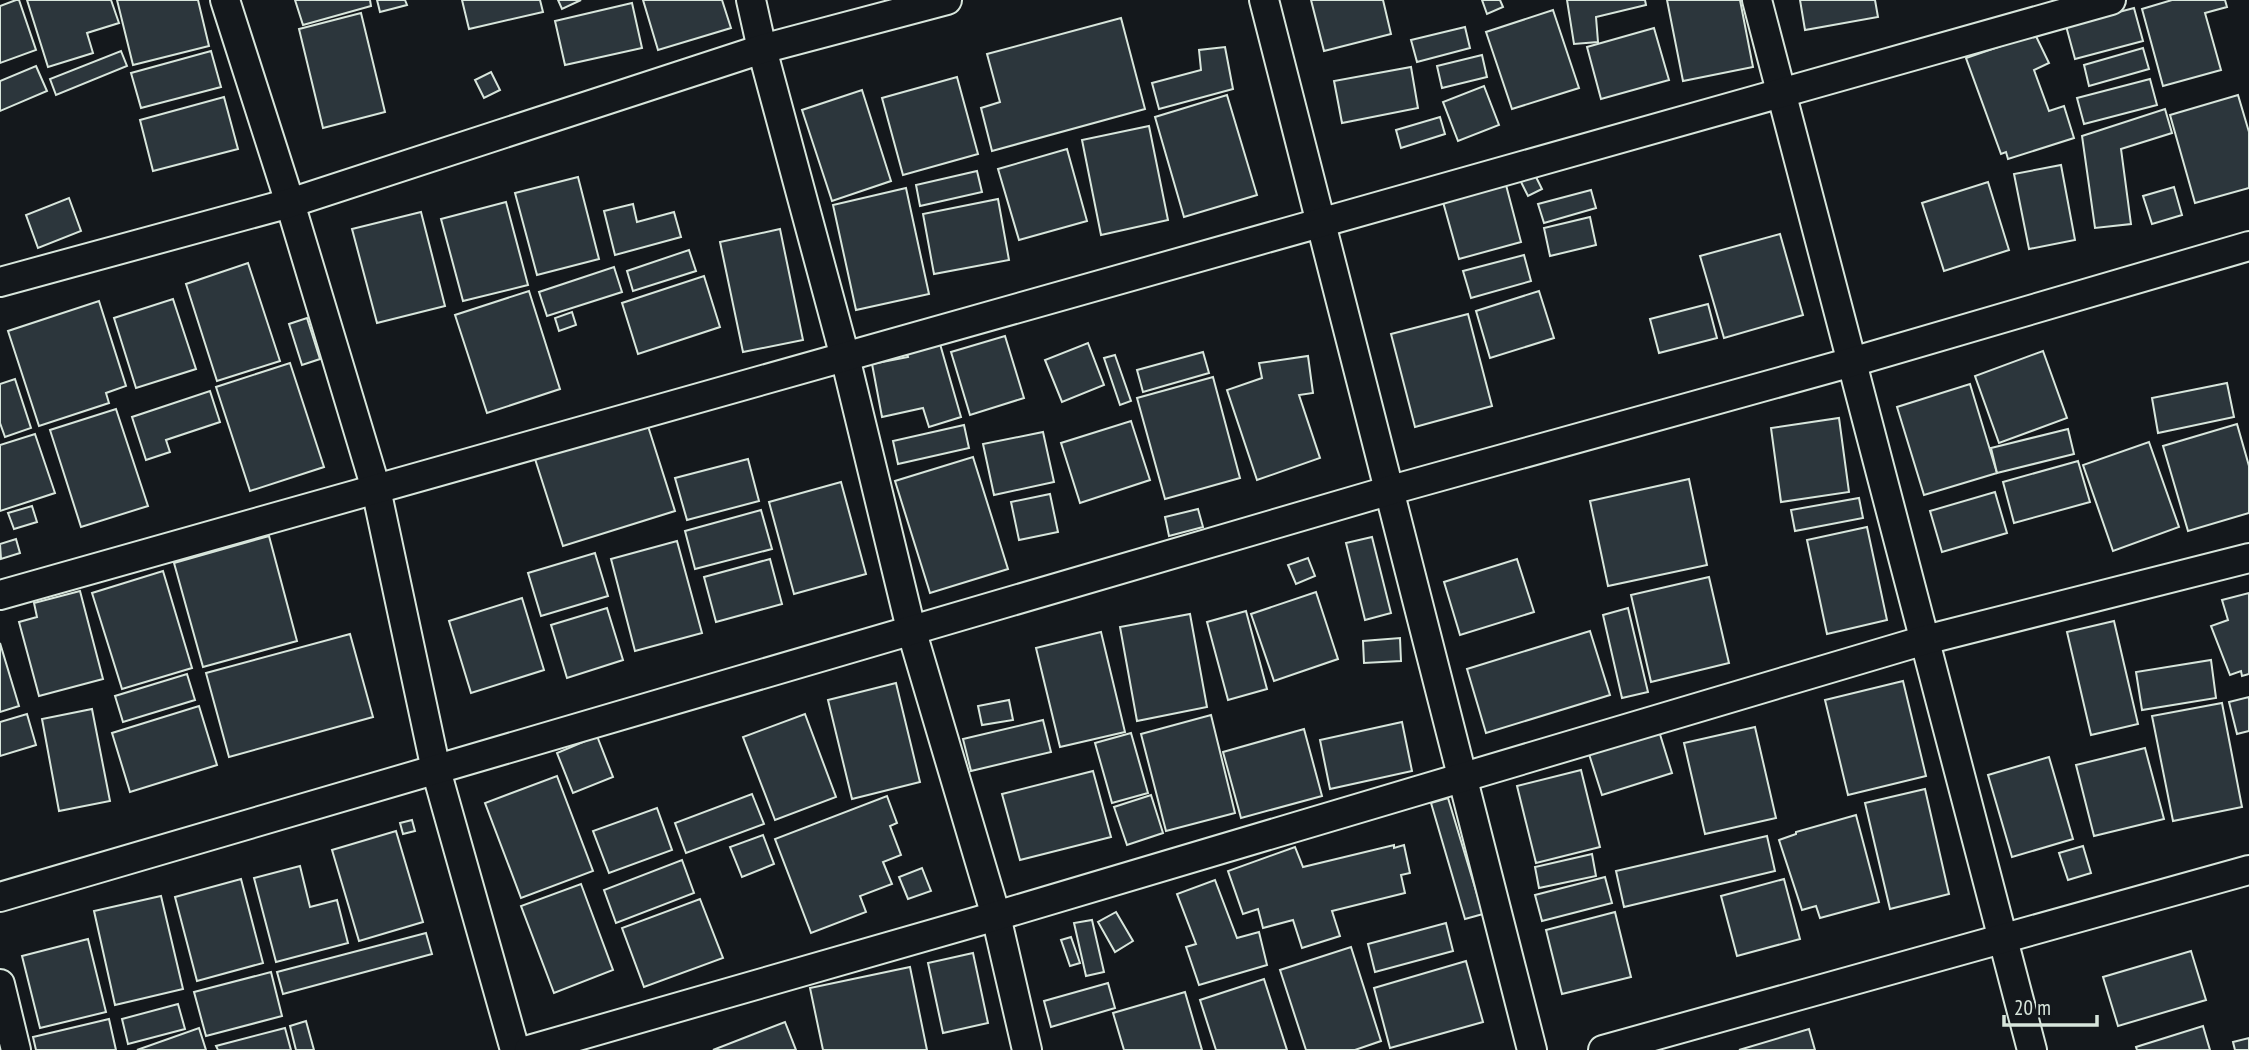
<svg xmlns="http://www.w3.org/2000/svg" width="2249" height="1050" viewBox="0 0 2249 1050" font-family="'PT Sans Narrow',sans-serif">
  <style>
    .building { fill: #2c363c; stroke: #d8e6dc; stroke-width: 2 }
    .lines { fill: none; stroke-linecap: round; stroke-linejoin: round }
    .minor-casing { stroke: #d8e6dc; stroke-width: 32 }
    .minor { stroke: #14181c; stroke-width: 28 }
  </style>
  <rect width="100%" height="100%" fill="#14181c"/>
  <g class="building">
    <polygon points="16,0 19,0 36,50 0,63 0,6"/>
    <polygon points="27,0 111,0 119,23 87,33 93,53 48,67"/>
    <polygon points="117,0 198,0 209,46 133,65"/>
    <polygon points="295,0 370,0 371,6 303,25"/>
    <polygon points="377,0 405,0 407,5 380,12"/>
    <polygon points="462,0 540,0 543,12 469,29"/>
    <polygon points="558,0 581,0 562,9"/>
    <polygon points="643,0 722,0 731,28 658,50"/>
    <polygon points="1311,0 1383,0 1391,34 1324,51"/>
    <polygon points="1482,0 1500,0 1503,7 1487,14"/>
    <polygon points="1567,0 1645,0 1646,5 1596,17 1598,42 1574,44"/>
    <polygon points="1667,0 1740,0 1753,67 1683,81"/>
    <polygon points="1800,0 1875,0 1878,17 1805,30"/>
    <polygon points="2172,0 2225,0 2227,7 2205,13 2221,70 2163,86 2142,9"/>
    <polygon points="632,3 642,48 565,65 555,21"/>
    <polygon points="2134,8 2143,41 2075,59 2066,26"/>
    <polygon points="1553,10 1579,88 1512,109 1486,32"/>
    <polygon points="361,13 385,112 323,128 299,29"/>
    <polygon points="1121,18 1145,109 992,151 981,108 1000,102 987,54"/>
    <polygon points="1465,27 1470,48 1417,62 1411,40"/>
    <polygon points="1654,28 1669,80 1601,99 1587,47"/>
    <polygon points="2033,30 2049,63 2034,70 2049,111 2064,106 2074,138 2008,159 2006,152 2001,154 1966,58 2007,44"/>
    <polygon points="1225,47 1233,89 1159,109 1152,83 1201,70 1199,50"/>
    <polygon points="2143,48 2149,69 2089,86 2084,65"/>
    <polygon points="121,51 127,66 56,95 50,79"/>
    <polygon points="211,51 221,87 141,108 131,73"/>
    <polygon points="1482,55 1487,77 1442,88 1437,66"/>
    <polygon points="36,66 47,91 0,111 0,81"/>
    <polygon points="1411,67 1418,108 1342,123 1334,81"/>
    <polygon points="491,72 500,90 484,98 475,80"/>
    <polygon points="957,77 978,154 903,175 882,98"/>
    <polygon points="2150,79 2157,105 2084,124 2077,98"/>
    <polygon points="1484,86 1499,125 1458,141 1443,102"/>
    <polygon points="862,90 891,181 832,201 802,110"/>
    <polygon points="1227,95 1257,195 1184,217 1155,117"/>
    <polygon points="2238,95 2249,132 2249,188 2195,203 2170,115"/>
    <polygon points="224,97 238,149 153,171 140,120"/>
    <polygon points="2165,109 2172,133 2121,149 2131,224 2095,228 2082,136"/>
    <polygon points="1440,117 1445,134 1401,148 1396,130"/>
    <polygon points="1149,126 1168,220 1101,235 1082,140"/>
    <polygon points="1067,149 1087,221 1019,240 998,169"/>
    <polygon points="2061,165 2075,240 2029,249 2014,174"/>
    <polygon points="977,171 982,192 920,206 916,185"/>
    <polygon points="1534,173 1542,189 1528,196 1520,180"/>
    <polygon points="578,177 599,259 537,275 515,193"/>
    <polygon points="1988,182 2009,250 1944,271 1922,203"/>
    <polygon points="1506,185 1521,242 1459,259 1443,202"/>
    <polygon points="2174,187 2182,215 2152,224 2143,196"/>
    <polygon points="906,188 929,294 856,310 833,205"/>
    <polygon points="1591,190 1596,208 1544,223 1538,204"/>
    <polygon points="69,198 81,231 38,248 26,215"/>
    <polygon points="998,199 1009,260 934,274 923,214"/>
    <polygon points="506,202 528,285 463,301 441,219"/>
    <polygon points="633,204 637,222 674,212 681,237 615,255 604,211"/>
    <polygon points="421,212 445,306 377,323 352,229"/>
    <polygon points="1590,217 1596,245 1550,256 1544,228"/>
    <polygon points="780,229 803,340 743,352 720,242"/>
    <polygon points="1780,234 1803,315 1724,338 1700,256"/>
    <polygon points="689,250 696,271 633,291 627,271"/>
    <polygon points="1524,255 1531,281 1471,298 1463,271"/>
    <polygon points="248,263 280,361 217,381 186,284"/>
    <polygon points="614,267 622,292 547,316 539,292"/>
    <polygon points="704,276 720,327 638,354 622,303"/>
    <polygon points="529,291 560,389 487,413 455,315"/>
    <polygon points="1539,291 1554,338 1490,358 1476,311"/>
    <polygon points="173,299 196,369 136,388 114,318"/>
    <polygon points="99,301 126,386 106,393 109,403 39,426 8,331"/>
    <polygon points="1708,304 1717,338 1659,353 1650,319"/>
    <polygon points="572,312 576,325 559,331 555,318"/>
    <polygon points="1468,314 1492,406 1415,427 1391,334"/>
    <polygon points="307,318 320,359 302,365 289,324"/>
    <polygon points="1005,336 1024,398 970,415 951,352"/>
    <polygon points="938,337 961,417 929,427 923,408 882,417 872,364 908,357 905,346"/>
    <polygon points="1088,343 1104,385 1062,402 1045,360"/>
    <polygon points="2043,351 2067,418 1999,443 1975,376"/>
    <polygon points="1203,352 1209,373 1143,392 1137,370"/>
    <polygon points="1115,355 1131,401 1120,405 1104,358"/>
    <polygon points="1308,356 1313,393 1299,395 1320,458 1257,480 1227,390 1262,378 1259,363"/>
    <polygon points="290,363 324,467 250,491 216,387"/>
    <polygon points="1213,377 1240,478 1165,499 1137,398"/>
    <polygon points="15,379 31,428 5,437 0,423 0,384"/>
    <polygon points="2227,383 2234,417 2158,433 2152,398"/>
    <polygon points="1970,384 1997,473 1924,495 1897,407"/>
    <polygon points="210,391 220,422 166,440 170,452 146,460 132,417"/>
    <polygon points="116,409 148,506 81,527 50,430"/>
    <polygon points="1839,418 1849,492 1781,502 1771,428"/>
    <polygon points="1131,421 1150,480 1080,503 1061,443"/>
    <polygon points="647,423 675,511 563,546 535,459"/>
    <polygon points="2237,424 2249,466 2249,513 2188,531 2163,446"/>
    <polygon points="964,425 969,448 898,464 893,441"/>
    <polygon points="2068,429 2074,454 1997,473 1991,448"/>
    <polygon points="1043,432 1054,482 994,495 983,444"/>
    <polygon points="35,434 55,493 0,511 0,445"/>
    <polygon points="2149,442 2179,527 2113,551 2083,465"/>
    <polygon points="973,457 1008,569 930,593 895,481"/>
    <polygon points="748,459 759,501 687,520 675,478"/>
    <polygon points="2078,461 2090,502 2014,523 2003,482"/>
    <polygon points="1689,479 1707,565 1608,586 1590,501"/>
    <polygon points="841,482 866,574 794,594 769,502"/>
    <polygon points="1995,492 2007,533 1942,552 1930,511"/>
    <polygon points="1050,494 1058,532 1019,540 1011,502"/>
    <polygon points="1859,498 1863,518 1795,531 1791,510"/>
    <polygon points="32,506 37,522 14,529 8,513"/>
    <polygon points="1198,509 1203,527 1169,536 1165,517"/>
    <polygon points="761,510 772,549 695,569 685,531"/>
    <polygon points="1867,527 1887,620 1827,634 1807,540"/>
    <polygon points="269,536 297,641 203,667 174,563"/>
    <polygon points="1372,537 1391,613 1365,620 1346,543"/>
    <polygon points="16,539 20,553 1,559 0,544"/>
    <polygon points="677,541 702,633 635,651 611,559"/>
    <polygon points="595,553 608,596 541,616 528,573"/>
    <polygon points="1308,558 1315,576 1296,584 1288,565"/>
    <polygon points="770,559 782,604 716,622 704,577"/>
    <polygon points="1517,559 1534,612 1460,635 1444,582"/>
    <polygon points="163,571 192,668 122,689 92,593"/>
    <polygon points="1709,577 1729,663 1651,682 1631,595"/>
    <polygon points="80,591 103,679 39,696 19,622 37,617 34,603"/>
    <polygon points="1316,592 1338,659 1274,681 1251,614"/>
    <polygon points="2249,593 2249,674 2242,676 2241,671 2230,675 2211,626 2228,620 2222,600"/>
    <polygon points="522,598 544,670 471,693 449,621"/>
    <polygon points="607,608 623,660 567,678 551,625"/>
    <polygon points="1628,608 1648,692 1622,698 1603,615"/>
    <polygon points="1246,611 1267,689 1228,700 1207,622"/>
    <polygon points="1190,614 1207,707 1137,721 1120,627"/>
    <polygon points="2114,621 2138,724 2091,735 2067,632"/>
    <polygon points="1590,631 1610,695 1486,733 1467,669"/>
    <polygon points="1101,632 1125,732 1060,747 1036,648"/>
    <polygon points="350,634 373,717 229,757 206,673"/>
    <polygon points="1400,638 1401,661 1364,663 1363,641"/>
    <polygon points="0,643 19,706 0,712"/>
    <polygon points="2211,660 2216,698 2142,710 2136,672"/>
    <polygon points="187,674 195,700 123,722 115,696"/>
    <polygon points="1903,681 1926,776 1848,795 1825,700"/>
    <polygon points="896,683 920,782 852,799 828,700"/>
    <polygon points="2249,697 2249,731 2237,734 2229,702"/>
    <polygon points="1009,700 1013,720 982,725 978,706"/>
    <polygon points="2222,703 2242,807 2173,821 2152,716"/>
    <polygon points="199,706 217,765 130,792 112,733"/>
    <polygon points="92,709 110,801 59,811 42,719"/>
    <polygon points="27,714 36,745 0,756 0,722"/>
    <polygon points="805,714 836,797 775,820 743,737"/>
    <polygon points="1211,715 1235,813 1166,831 1141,734"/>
    <polygon points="1043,720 1051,752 971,771 963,739"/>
    <polygon points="1402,722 1412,771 1330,789 1320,740"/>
    <polygon points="1755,727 1776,818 1705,834 1684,743"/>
    <polygon points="1658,728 1672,773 1602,795 1588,751"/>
    <polygon points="1304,729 1322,796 1241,818 1223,752"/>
    <polygon points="1131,733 1148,793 1112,803 1095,743"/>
    <polygon points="597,736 613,777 573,793 557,753"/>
    <polygon points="2145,748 2164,819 2094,836 2076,765"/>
    <polygon points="2049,757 2073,839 2012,857 1988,775"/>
    <polygon points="1581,770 1600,847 1536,863 1517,786"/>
    <polygon points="1093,771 1111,837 1020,860 1002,794"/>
    <polygon points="557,776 593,871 521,898 485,803"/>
    <polygon points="1925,789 1949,894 1890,909 1865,803"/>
    <polygon points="752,794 764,824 686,853 675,823"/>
    <polygon points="1151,795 1163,833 1127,845 1114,807"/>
    <polygon points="887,796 897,823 890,826 901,855 883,862 892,884 860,896 866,912 811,933 775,839"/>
    <polygon points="1448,798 1483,914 1465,919 1431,803"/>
    <polygon points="657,808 672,850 609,873 593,831"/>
    <polygon points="1856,815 1879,902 1820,918 1816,906 1802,910 1779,840 1796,834 1796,832"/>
    <polygon points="412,820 415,831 403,834 400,823"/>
    <polygon points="396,831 423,922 359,941 332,850"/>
    <polygon points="763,835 774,864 742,877 730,847"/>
    <polygon points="1767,836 1775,871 1624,907 1616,871"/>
    <polygon points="1394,845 1394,848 1404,845 1410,873 1401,875 1405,893 1332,911 1340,936 1302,948 1293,920 1263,928 1258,909 1243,914 1228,871 1295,847 1303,867"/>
    <polygon points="2083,846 2091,873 2068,880 2059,853"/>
    <polygon points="1592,854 1596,876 1539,888 1535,867"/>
    <polygon points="682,860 694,893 616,923 604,890"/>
    <polygon points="300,866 310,907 337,900 348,943 276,962 254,878"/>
    <polygon points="922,868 931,891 908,899 899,877"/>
    <polygon points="1605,877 1612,903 1542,921 1535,895"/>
    <polygon points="241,879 263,963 197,981 175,897"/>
    <polygon points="1784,879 1800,939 1737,956 1721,896"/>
    <polygon points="1215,880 1237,938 1259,932 1267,965 1199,985 1186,947 1196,944 1177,894"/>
    <polygon points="581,884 613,970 554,993 521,906"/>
    <polygon points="161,896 183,989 115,1005 94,911"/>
    <polygon points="700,899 723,958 644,987 622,928"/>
    <polygon points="1116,912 1133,941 1115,952 1098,922"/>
    <polygon points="1615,912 1631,977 1562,994 1546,930"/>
    <polygon points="1092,920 1104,972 1086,976 1074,923"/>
    <polygon points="1446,923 1453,951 1375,972 1368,944"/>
    <polygon points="426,933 432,954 283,994 277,972"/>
    <polygon points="1071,937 1080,963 1070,966 1061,940"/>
    <polygon points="88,939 106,1012 40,1028 22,956"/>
    <polygon points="1351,947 1381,1041 1355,1050 1306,1050 1280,970"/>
    <polygon points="2191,951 2206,1000 2118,1026 2103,977"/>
    <polygon points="973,953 988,1023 943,1033 928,963"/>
    <polygon points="1466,961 1483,1022 1390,1048 1374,988"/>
    <polygon points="910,967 927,1050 823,1050 810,988"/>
    <polygon points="271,972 282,1016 206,1036 194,992"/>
    <polygon points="1264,979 1287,1050 1216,1050 1200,1000"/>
    <polygon points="1108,983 1115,1008 1051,1027 1044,1001"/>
    <polygon points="1185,992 1202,1050 1124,1050 1113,1013"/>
    <polygon points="178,1004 185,1029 128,1044 122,1019"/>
    <polygon points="109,1019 116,1050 36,1050 33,1037"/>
    <polygon points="306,1021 314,1050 296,1050 290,1026"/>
    <polygon points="785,1022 796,1050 713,1050"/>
    <polygon points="2203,1026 2210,1050 2137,1050 2136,1047"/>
    <polygon points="199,1028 206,1050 137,1050"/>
    <polygon points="285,1028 291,1050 218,1050 216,1046"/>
    <polygon points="1809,1029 1815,1050 1739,1050"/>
    <polygon points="2249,1038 2249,1050 2235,1050 2233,1042"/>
  </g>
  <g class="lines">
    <defs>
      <g id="minor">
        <polyline points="225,0 290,203 376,489 436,770 515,1050"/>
        <polyline points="751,0 762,49 845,357 911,629 996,916 1027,1050"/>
        <polyline points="1264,0 1532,1050"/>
        <polyline points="1757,0 2032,1050"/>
        <polyline points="0,282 290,203 762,49 947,0"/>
        <polyline points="0,595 2111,0"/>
        <polyline points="0,897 1391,490 1852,362 2249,246"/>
        <polyline points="0,984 16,1050"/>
        <polyline points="529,1050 996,916 1925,640 2249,558"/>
        <polyline points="1603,1050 2249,870"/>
      </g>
    </defs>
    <use href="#minor" class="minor-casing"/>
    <use href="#minor" class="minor"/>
  </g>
  <path d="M2004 1015v10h93v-10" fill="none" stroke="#d8e6dc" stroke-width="3.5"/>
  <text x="2014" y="1015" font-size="21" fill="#d8e6dc" stroke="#14181c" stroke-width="5" paint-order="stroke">20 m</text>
</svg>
